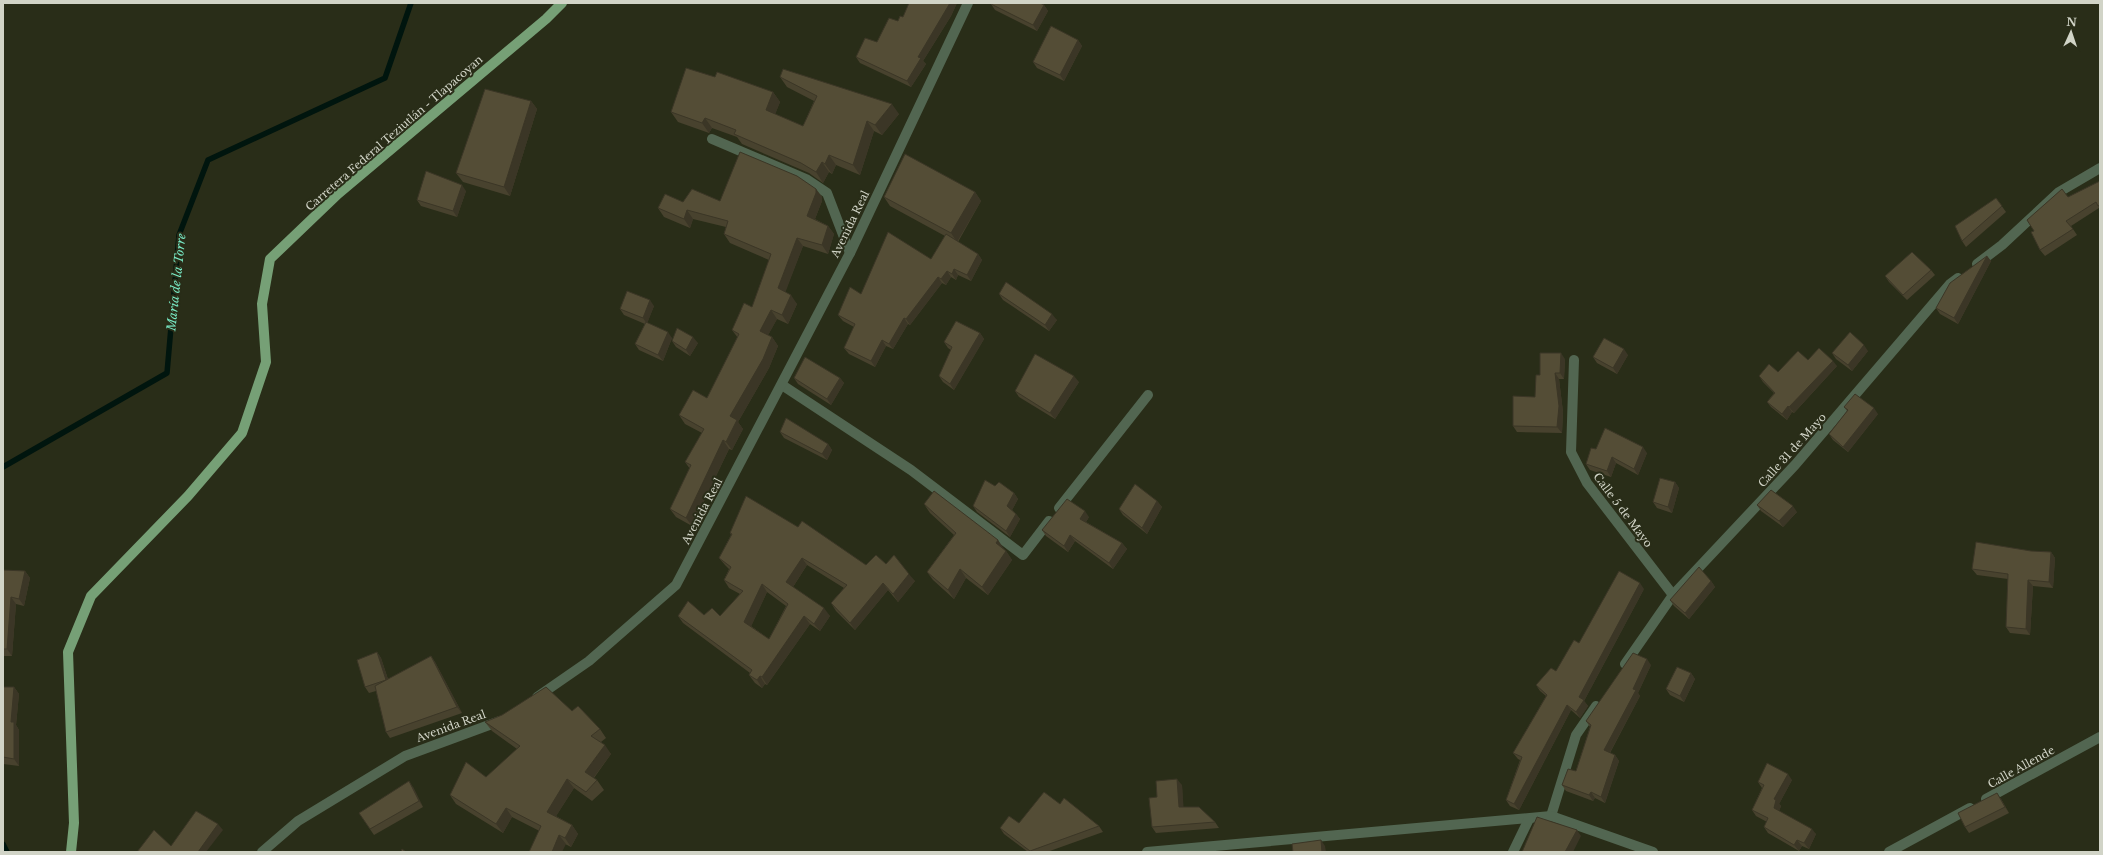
<svg xmlns="http://www.w3.org/2000/svg" width="2103" height="855" viewBox="0 0 2103 855" font-family="'Libre Baskerville',serif">
  <style>
    .lines { fill: none; stroke-linecap: round; stroke-linejoin: round }
    .stream { stroke: #00150e; stroke-width: 5.5 }
    .minor { stroke: #526651; stroke-width: 10 }
    .major { stroke: #76a076; stroke-width: 10 }
    .wall { fill: #48422e; fill-rule: evenodd }
    .shaded-wall { fill: #3b3626 }
    .building { fill: #544d36; stroke: #3b3626; fill-rule: evenodd }
    .labels { text-anchor: middle; dominant-baseline: central; stroke-width: 4; stroke-linejoin: round; paint-order: stroke }
    .street-label { font-size: 11px; fill: #d1d4c7; stroke: #292d18 }
    .water-label { font-size: 12px; font-style: italic; fill: #79ebc6; stroke: #292d18 }
  </style>
  <rect width="100%" height="100%" fill="#292d18"/>
  <g class="lines">
    <g class="stream">
      <polyline points="3,467 167,373 179,235 208,160 385,78 411,3"/>
      <polyline points="3,844 7,852"/>
    </g>
    <g class="minor">
      <polyline points="712,139 806,179 827,193 850,253"/>
      <polyline points="1977,264 2002,245 2059,192 2100,168"/>
      <polyline points="1574,360 1571,452 1587,483 1673,595"/>
      <polyline points="782,385 911,470 1023,555 1049,521"/>
      <polyline points="1059,508 1148,395"/>
      <polyline points="1625,664 1673,595 1795,465 1950,284 1958,278"/>
      <polyline points="537,697 589,661 676,585 850,253 968,3"/>
      <polyline points="1986,799 2100,737"/>
      <polyline points="1551,816 1576,735 1596,706"/>
      <polyline points="262,852 298,821 405,756 500,721"/>
      <polyline points="1147,852 1551,816 1653,852"/>
      <polyline points="1513,852 1529,819"/>
      <polyline points="1889,852 1970,808"/>
    </g>
    <polyline class="major" points="71,852 74,823 68,652 91,596 188,496 242,433 266,362 262,304 270,259 338,194 546,19 562,3"/>
  </g>
  <g class="wall">
    <polygon points="909,3 957,3 951,16 923,61 926,64 911,87 860,63 856,57 877,42 898,21 903,17"/>
    <polygon points="991,4 1044,5 1048,11 1037,31 995,10"/>
    <polygon points="1078,40 1082,46 1064,81 1037,68 1033,62"/>
    <polygon points="715,77 773,92 780,102 775,114 803,126 814,101 787,87 780,77 899,114 882,135 874,131 860,175 836,165 832,174 829,172 823,183 809,173 742,144 737,137 712,128 709,133 678,122 671,112"/>
    <polygon points="531,101 537,109 510,196 463,182 456,173"/>
    <polygon points="2100,181 2100,209 2099,208 2071,226 2077,235 2045,256 2040,250 2034,231"/>
    <polygon points="816,189 822,197 822,201 815,219 828,226 834,234 828,254 803,246 785,292 797,304 788,324 777,319 768,335 772,337 778,346 769,368 738,422 743,429 732,450 729,449 692,526 676,517 670,509 690,469 685,462 702,433 685,424 679,415 707,398 738,338 732,330 752,307 769,260 730,243 724,234 726,227 693,219 690,228 664,217 658,208 683,202 720,201"/>
    <polygon points="466,191 457,217 421,206 417,200"/>
    <polygon points="975,192 981,201 958,242 978,254 982,260 971,281 958,275 956,280 951,277 946,285 942,283 910,325 908,324 893,349 886,346 875,367 849,354 844,348 854,327 843,321 838,315 861,294 931,259 945,236 890,206 884,197"/>
    <polygon points="1996,198 2006,212 1966,247 1962,241"/>
    <polygon points="1987,256 1991,261 1958,324 1940,314 1936,308"/>
    <polygon points="1931,270 1935,275 1907,300 1889,282 1885,276"/>
    <polygon points="999,294 1057,320 1049,331 1003,300"/>
    <polygon points="654,306 647,323 672,338 663,361 639,350 635,344 645,324 624,315 620,309"/>
    <polygon points="980,333 984,339 954,390 943,382 939,376 951,350 948,348 944,342"/>
    <polygon points="672,341 698,343 690,356 676,347"/>
    <polygon points="1868,351 1852,371 1836,359 1832,353"/>
    <polygon points="1628,355 1617,374 1597,363 1593,357"/>
    <polygon points="1565,359 1564,379 1559,379 1563,412 1562,433 1517,432 1513,426 1535,397 1540,375"/>
    <polygon points="1808,360 1837,366 1794,413 1792,412 1787,420 1771,407 1767,402 1774,393 1763,382 1759,376 1778,372"/>
    <polygon points="794,378 840,378 844,383 831,405 798,384"/>
    <polygon points="1079,382 1055,419 1019,397 1015,391"/>
    <polygon points="1844,407 1878,414 1848,452 1833,440 1829,434 1847,411"/>
    <polygon points="780,432 828,444 832,450 827,460 784,438"/>
    <polygon points="1596,449 1647,453 1638,475 1616,463 1611,477 1590,470 1586,464"/>
    <polygon points="1675,482 1679,488 1672,513 1657,508 1653,502"/>
    <polygon points="995,486 1014,493 1018,499 1012,510 1016,514 1020,519 1010,537 977,512 973,506"/>
    <polygon points="1157,501 1162,507 1147,534 1123,515 1119,509"/>
    <polygon points="924,504 998,540 1003,549 1006,551 1012,560 988,595 966,578 954,599 933,580 927,572 954,535 930,513"/>
    <polygon points="1757,505 1797,512 1783,527 1761,511"/>
    <polygon points="1089,517 1086,522 1122,543 1127,549 1113,569 1075,541 1068,552 1046,536 1042,530"/>
    <path d="M798 527 866 565 886 564 915 581 898 602 888 590 855 630 836 611 831 603 844 588 807 565 793 587 830 616 820 631 810 624 767 685 765 684 762 688 755 683 749 675 750 673 683 623 678 616 704 615 720 616 740 594 729 588 724 580 729 569 725 565 719 558 731 535 730 533ZM767 592 786 606 769 639 751 626Z"/>
    <polygon points="2031,551 2051,552 2055,558 2053,588 2033,586 2030,635 2010,633 2006,627 2008,579 1977,575 1972,569"/>
    <polygon points="3,570 25,571 30,578 24,606 16,604 12,656 3,656"/>
    <polygon points="1711,581 1715,587 1689,619 1674,606 1670,600"/>
    <polygon points="1644,589 1584,701 1588,706 1580,718 1571,710 1519,810 1510,806 1506,800 1520,760 1518,759 1513,753 1546,696 1540,691 1536,685 1556,671 1579,643"/>
    <polygon points="377,652 381,658 388,679 431,656 435,662 462,713 390,738 386,732 376,691 369,693 365,687"/>
    <polygon points="1651,665 1638,693 1640,696 1610,753 1615,755 1619,761 1605,803 1595,798 1593,801 1566,791 1562,785 1576,771 1590,727 1586,721"/>
    <polygon points="1691,673 1695,679 1684,702 1670,695 1666,689"/>
    <polygon points="3,687 14,687 19,694 16,725 19,730 19,766 3,764"/>
    <polygon points="572,711 600,729 606,738 601,742 611,754 594,778 597,780 604,790 592,801 574,788 556,816 572,825 578,834 571,847 512,817 503,833 456,804 450,795 486,777 517,749 492,731 485,722"/>
    <polygon points="1792,780 1779,804 1781,806 1779,811 1816,834 1809,849 1802,846 1799,851 1768,833 1764,827 1767,822 1756,816 1752,810 1762,788 1758,782"/>
    <polygon points="1182,785 1183,807 1215,822 1219,828 1156,833 1152,827 1157,797"/>
    <polygon points="413,787 423,807 374,835 359,813"/>
    <polygon points="2001,799 2009,813 1969,833 1965,827"/>
    <polygon points="1019,823 1099,826 1103,832 1047,852 1028,852 1004,834 1000,828"/>
  </g>
  <g class="shaded-wall">
    <polygon points="950,3 957,3 951,16 923,61 926,64 911,87 907,81 918,57"/>
    <polygon points="1044,5 1048,11 1037,31 1033,25"/>
    <polygon points="1078,40 1082,46 1064,81 1060,75"/>
    <polygon points="773,92 780,102 773,120 766,110"/>
    <polygon points="531,101 537,109 510,196 504,187"/>
    <polygon points="892,104 899,114 882,135 875,125"/>
    <polygon points="705,118 712,128 709,133 702,123"/>
    <polygon points="867,121 874,131 860,175 853,165"/>
    <polygon points="829,155 836,165 832,174 825,164"/>
    <polygon points="822,162 829,172 823,183 816,172"/>
    <polygon points="462,185 466,191 457,217 453,211"/>
    <polygon points="816,189 822,197 822,201 813,224 807,216"/>
    <polygon points="975,192 981,201 957,242 951,233"/>
    <polygon points="687,210 693,219 690,228 684,219"/>
    <polygon points="828,226 834,234 828,254 822,245"/>
    <polygon points="797,238 803,246 784,296 778,288"/>
    <polygon points="978,254 982,260 971,281 967,275"/>
    <polygon points="1987,256 1991,261 1958,324 1954,318"/>
    <polygon points="954,269 958,275 956,280 952,274"/>
    <polygon points="947,271 951,277 946,285 941,279"/>
    <polygon points="938,277 942,283 910,325 906,319"/>
    <polygon points="791,295 797,304 788,324 782,315"/>
    <polygon points="650,300 654,306 647,324 643,318"/>
    <polygon points="771,310 777,319 766,339 760,331"/>
    <polygon points="1052,314 1057,320 1049,331 1045,325"/>
    <polygon points="904,318 908,324 893,349 889,344"/>
    <polygon points="668,332 672,338 663,361 658,355"/>
    <polygon points="980,333 984,339 954,390 950,384"/>
    <polygon points="693,337 698,343 690,356 686,350"/>
    <polygon points="772,337 778,346 769,368 738,422 743,429 732,450 726,442 730,416"/>
    <polygon points="882,340 886,346 875,367 871,361"/>
    <polygon points="1864,345 1868,351 1852,371 1848,365"/>
    <polygon points="1624,349 1628,355 1617,374 1613,368"/>
    <polygon points="1561,353 1565,359 1564,379 1560,373"/>
    <polygon points="1833,361 1837,366 1794,413 1789,407"/>
    <polygon points="1555,373 1559,379 1563,412 1562,433 1557,427"/>
    <polygon points="1074,376 1079,382 1055,419 1050,413"/>
    <polygon points="840,378 844,383 831,405 827,399"/>
    <polygon points="1788,406 1792,412 1787,420 1782,414"/>
    <polygon points="1874,408 1878,414 1848,452 1843,447"/>
    <polygon points="723,440 729,449 692,526 686,518"/>
    <polygon points="828,444 832,450 827,460 822,454"/>
    <polygon points="1643,447 1647,453 1638,475 1634,469"/>
    <polygon points="1612,457 1616,463 1611,477 1607,471"/>
    <polygon points="1675,482 1679,488 1672,513 1668,507"/>
    <polygon points="1014,493 1018,499 1011,512 1007,506"/>
    <polygon points="1157,501 1162,507 1147,534 1142,528"/>
    <polygon points="1793,506 1797,512 1783,527 1779,521"/>
    <polygon points="1085,511 1089,517 1084,525 1080,519"/>
    <polygon points="1016,514 1020,519 1010,537 1006,531"/>
    <polygon points="1070,535 1075,541 1068,552 1064,546"/>
    <polygon points="998,540 1004,549 1002,551 996,543"/>
    <polygon points="1122,543 1127,549 1113,569 1109,563"/>
    <polygon points="1006,551 1012,560 988,595 982,587"/>
    <polygon points="2051,552 2055,558 2053,588 2049,582"/>
    <polygon points="802,558 807,565 791,590 786,582"/>
    <polygon points="960,569 966,578 954,599 948,590"/>
    <polygon points="25,571 30,578 24,606 19,599"/>
    <polygon points="909,574 915,581 898,602 893,594"/>
    <polygon points="2028,580 2033,586 2030,635 2026,629"/>
    <polygon points="1711,581 1715,587 1689,619 1685,613"/>
    <polygon points="883,583 888,590 855,630 850,623"/>
    <polygon points="1640,583 1644,589 1584,701 1588,706 1580,718 1576,712 1579,697"/>
    <polygon points="762,584 767,592 750,629 744,622"/>
    <polygon points="11,597 16,604 12,656 7,649"/>
    <polygon points="824,608 830,616 820,631 814,624"/>
    <polygon points="804,616 810,624 767,685 762,677"/>
    <polygon points="377,652 381,658 390,686 386,680"/>
    <polygon points="431,656 435,662 462,713 457,707"/>
    <polygon points="1647,659 1651,665 1638,693 1640,696 1608,756 1604,750"/>
    <polygon points="1691,673 1695,679 1684,702 1680,696"/>
    <polygon points="760,676 765,684 762,688 757,680"/>
    <polygon points="14,687 19,694 16,725 19,730 19,766 14,759 11,722"/>
    <polygon points="1567,705 1571,710 1519,810 1514,804"/>
    <polygon points="605,745 611,754 591,781 585,772"/>
    <polygon points="1615,755 1619,761 1605,803 1601,797"/>
    <polygon points="1788,774 1792,780 1779,804 1781,806 1778,814 1774,808 1774,799"/>
    <polygon points="567,779 574,788 553,821 547,812"/>
    <polygon points="1177,779 1182,785 1184,813 1179,807"/>
    <polygon points="409,781 413,787 423,807 419,801"/>
    <polygon points="1591,792 1595,798 1593,801 1589,795"/>
    <polygon points="1997,793 2001,799 2009,813 2005,807"/>
    <polygon points="506,808 512,817 503,833 496,824"/>
    <polygon points="218,824 223,830 206,852 198,852"/>
    <polygon points="572,825 578,834 571,847 565,838"/>
    <polygon points="1812,829 1816,834 1809,849 1804,843"/>
    <polygon points="1577,830 1581,836 1573,852 1565,852"/>
    <polygon points="559,835 566,844 562,852 552,852"/>
    <polygon points="1321,840 1325,846 1326,852 1322,852"/>
    <polygon points="1797,840 1802,846 1799,851 1794,845"/>
  </g>
  <g class="building">
    <polygon points="909,3 950,3 918,57 921,58 907,81 856,57 865,38 877,42 889,18 898,21 900,16 903,17"/>
    <polygon points="991,3 1040,3 1044,5 1033,25 991,4"/>
    <polygon points="1051,26 1078,40 1060,75 1033,62"/>
    <polygon points="686,68 715,77 717,72 773,92 766,110 803,126 817,96 780,77 783,69 892,104 875,125 867,121 853,165 829,155 825,164 822,162 816,172 801,163 734,134 736,130 705,118 702,123 671,112"/>
    <polygon points="485,89 531,101 504,187 456,173"/>
    <polygon points="740,152 797,176 816,189 816,193 807,216 828,226 822,245 797,238 778,288 791,295 782,315 771,310 760,331 772,337 763,359 730,416 737,420 726,442 723,440 686,518 670,509 691,465 685,462 704,429 679,415 693,390 707,398 739,334 732,330 744,303 752,307 771,254 724,234 728,221 687,210 684,219 658,208 665,194 683,202 692,189 720,201"/>
    <polygon points="905,154 975,192 951,233 884,197"/>
    <polygon points="426,171 462,185 453,211 417,200"/>
    <polygon points="2100,181 2100,205 2098,206 2096,202 2066,221 2073,229 2040,250 2031,232 2034,231 2027,220 2062,189 2068,197"/>
    <polygon points="1996,198 2002,206 1962,241 1955,226"/>
    <polygon points="888,232 931,259 946,234 978,254 967,275 954,269 952,274 947,271 941,279 938,277 906,319 904,318 889,344 882,340 871,361 844,348 855,324 838,315 850,287 861,294"/>
    <polygon points="1912,252 1931,270 1903,295 1885,276"/>
    <polygon points="1987,256 1954,318 1936,308 1950,283"/>
    <polygon points="1006,282 1052,314 1045,325 999,294"/>
    <polygon points="627,291 650,300 643,318 620,309"/>
    <polygon points="956,321 980,333 950,384 939,376 952,347 944,342"/>
    <polygon points="646,322 668,332 658,355 635,344"/>
    <polygon points="677,328 693,337 686,350 672,341"/>
    <polygon points="1850,332 1864,345 1848,365 1832,353"/>
    <polygon points="1604,338 1624,349 1613,368 1593,357"/>
    <polygon points="1819,348 1833,361 1789,407 1788,406 1782,414 1767,402 1775,393 1759,376 1769,364 1778,372 1798,351 1808,360"/>
    <polygon points="1540,353 1561,353 1560,373 1555,373 1559,406 1557,427 1513,426 1513,396 1535,397 1536,375 1540,375"/>
    <polygon points="1035,354 1074,376 1050,413 1015,391"/>
    <polygon points="805,357 840,378 827,399 794,378"/>
    <polygon points="1855,394 1874,408 1843,447 1829,434 1848,410 1844,407"/>
    <polygon points="786,418 828,444 822,454 780,432"/>
    <polygon points="1605,428 1643,447 1634,469 1612,457 1607,471 1586,464 1591,448 1596,449"/>
    <polygon points="1660,478 1675,482 1668,507 1653,502"/>
    <polygon points="985,480 995,486 999,482 1014,493 1007,506 1016,514 1006,531 973,506"/>
    <polygon points="1135,484 1157,501 1142,528 1119,509"/>
    <polygon points="1771,490 1793,506 1779,521 1757,505"/>
    <polygon points="934,491 998,540 996,543 1006,551 982,587 960,569 948,590 927,572 956,533 924,504"/>
    <path d="M746 496 798 527 802 521 866 565 876 555 886 564 894 555 909 574 893 594 883 583 850 623 831 603 847 585 802 558 786 582 824 608 814 624 804 616 762 677 760 676 757 680 749 675 752 670 678 616 688 601 704 615 712 608 720 616 743 591 724 580 731 567 719 558 732 534 730 533ZM762 584 788 604 769 639 744 622Z"/>
    <polygon points="1067,499 1085,511 1080,519 1122,543 1109,563 1070,535 1064,546 1042,530"/>
    <polygon points="1976,542 2031,551 2051,552 2049,582 2028,580 2026,629 2006,627 2008,574 1972,569"/>
    <polygon points="1699,567 1711,581 1685,613 1670,600"/>
    <polygon points="3,570 25,571 19,599 11,597 7,649 3,649"/>
    <polygon points="1619,571 1640,583 1579,697 1584,700 1576,712 1567,705 1514,804 1506,800 1522,757 1513,753 1547,695 1536,685 1551,668 1556,671 1574,640 1579,643"/>
    <polygon points="377,652 386,680 365,687 357,660"/>
    <polygon points="1633,653 1647,659 1633,689 1636,690 1604,750 1615,755 1601,797 1591,792 1589,795 1562,785 1568,769 1576,771 1591,725 1586,721"/>
    <polygon points="431,656 457,707 386,732 375,686"/>
    <polygon points="1677,667 1691,673 1680,696 1666,689"/>
    <polygon points="3,687 14,687 11,722 14,722 14,759 3,757"/>
    <polygon points="546,687 572,711 578,706 600,729 591,736 605,745 585,772 597,780 586,792 567,779 547,812 572,825 565,838 559,835 552,852 529,852 541,826 506,808 496,824 450,795 466,762 486,777 520,746 485,722 502,715"/>
    <polygon points="1767,763 1788,774 1774,799 1776,800 1774,808 1812,829 1804,843 1797,840 1794,845 1764,827 1768,818 1752,810 1764,785 1758,782"/>
    <polygon points="1177,779 1179,807 1199,807 1215,822 1152,827 1149,798 1157,797 1156,781"/>
    <polygon points="409,781 419,801 370,829 359,813"/>
    <polygon points="1044,792 1060,804 1064,798 1099,826 1030,851 1000,828 1009,816 1019,823"/>
    <polygon points="1997,793 2005,807 1965,827 1958,813"/>
    <polygon points="196,811 218,824 198,852 137,852 154,830 171,846"/>
    <polygon points="1537,817 1577,830 1565,852 1522,852"/>
    <polygon points="1321,840 1322,852 1293,852 1292,844"/>
    <polygon points="402,849 406,852 401,852"/>
  </g>
  <g class="labels">
    <g class="street-label">
      <text transform="translate(394 133) rotate(-41)">Carretera Federal Teziutlán - Tlapacoyan</text>
      <text transform="translate(850 224) rotate(-64)">Avenida Real</text>
      <text transform="translate(1792 450) rotate(-48)">Calle 31 de Mayo</text>
      <text transform="translate(1623 510) rotate(53)">Calle 5 de Mayo</text>
      <text transform="translate(702 511) rotate(-62)">Avenida Real</text>
      <text transform="translate(451 726) rotate(-20)">Avenida Real</text>
      <text transform="translate(2021 767) rotate(-29)">Calle Allende</text>
    </g>
    <g class="water-label">
      <text transform="translate(176 282) rotate(-84)">María de la Torre</text>
    </g>
  </g>
  <rect width="2103" height="855" fill="none" stroke="#d1d4c7" stroke-width="8"/>
  <g transform="translate(2071 32) rotate(3)" stroke="#292d18" stroke-width="3" paint-order="stroke">
  <path d="M0-3L7 15L0 10L-7 15Z" fill="#d1d4c7"/>
  <text y="-6" font-size="11" font-weight="bold" text-anchor="middle" fill="#d1d4c7">N</text>
  </g>
</svg>
